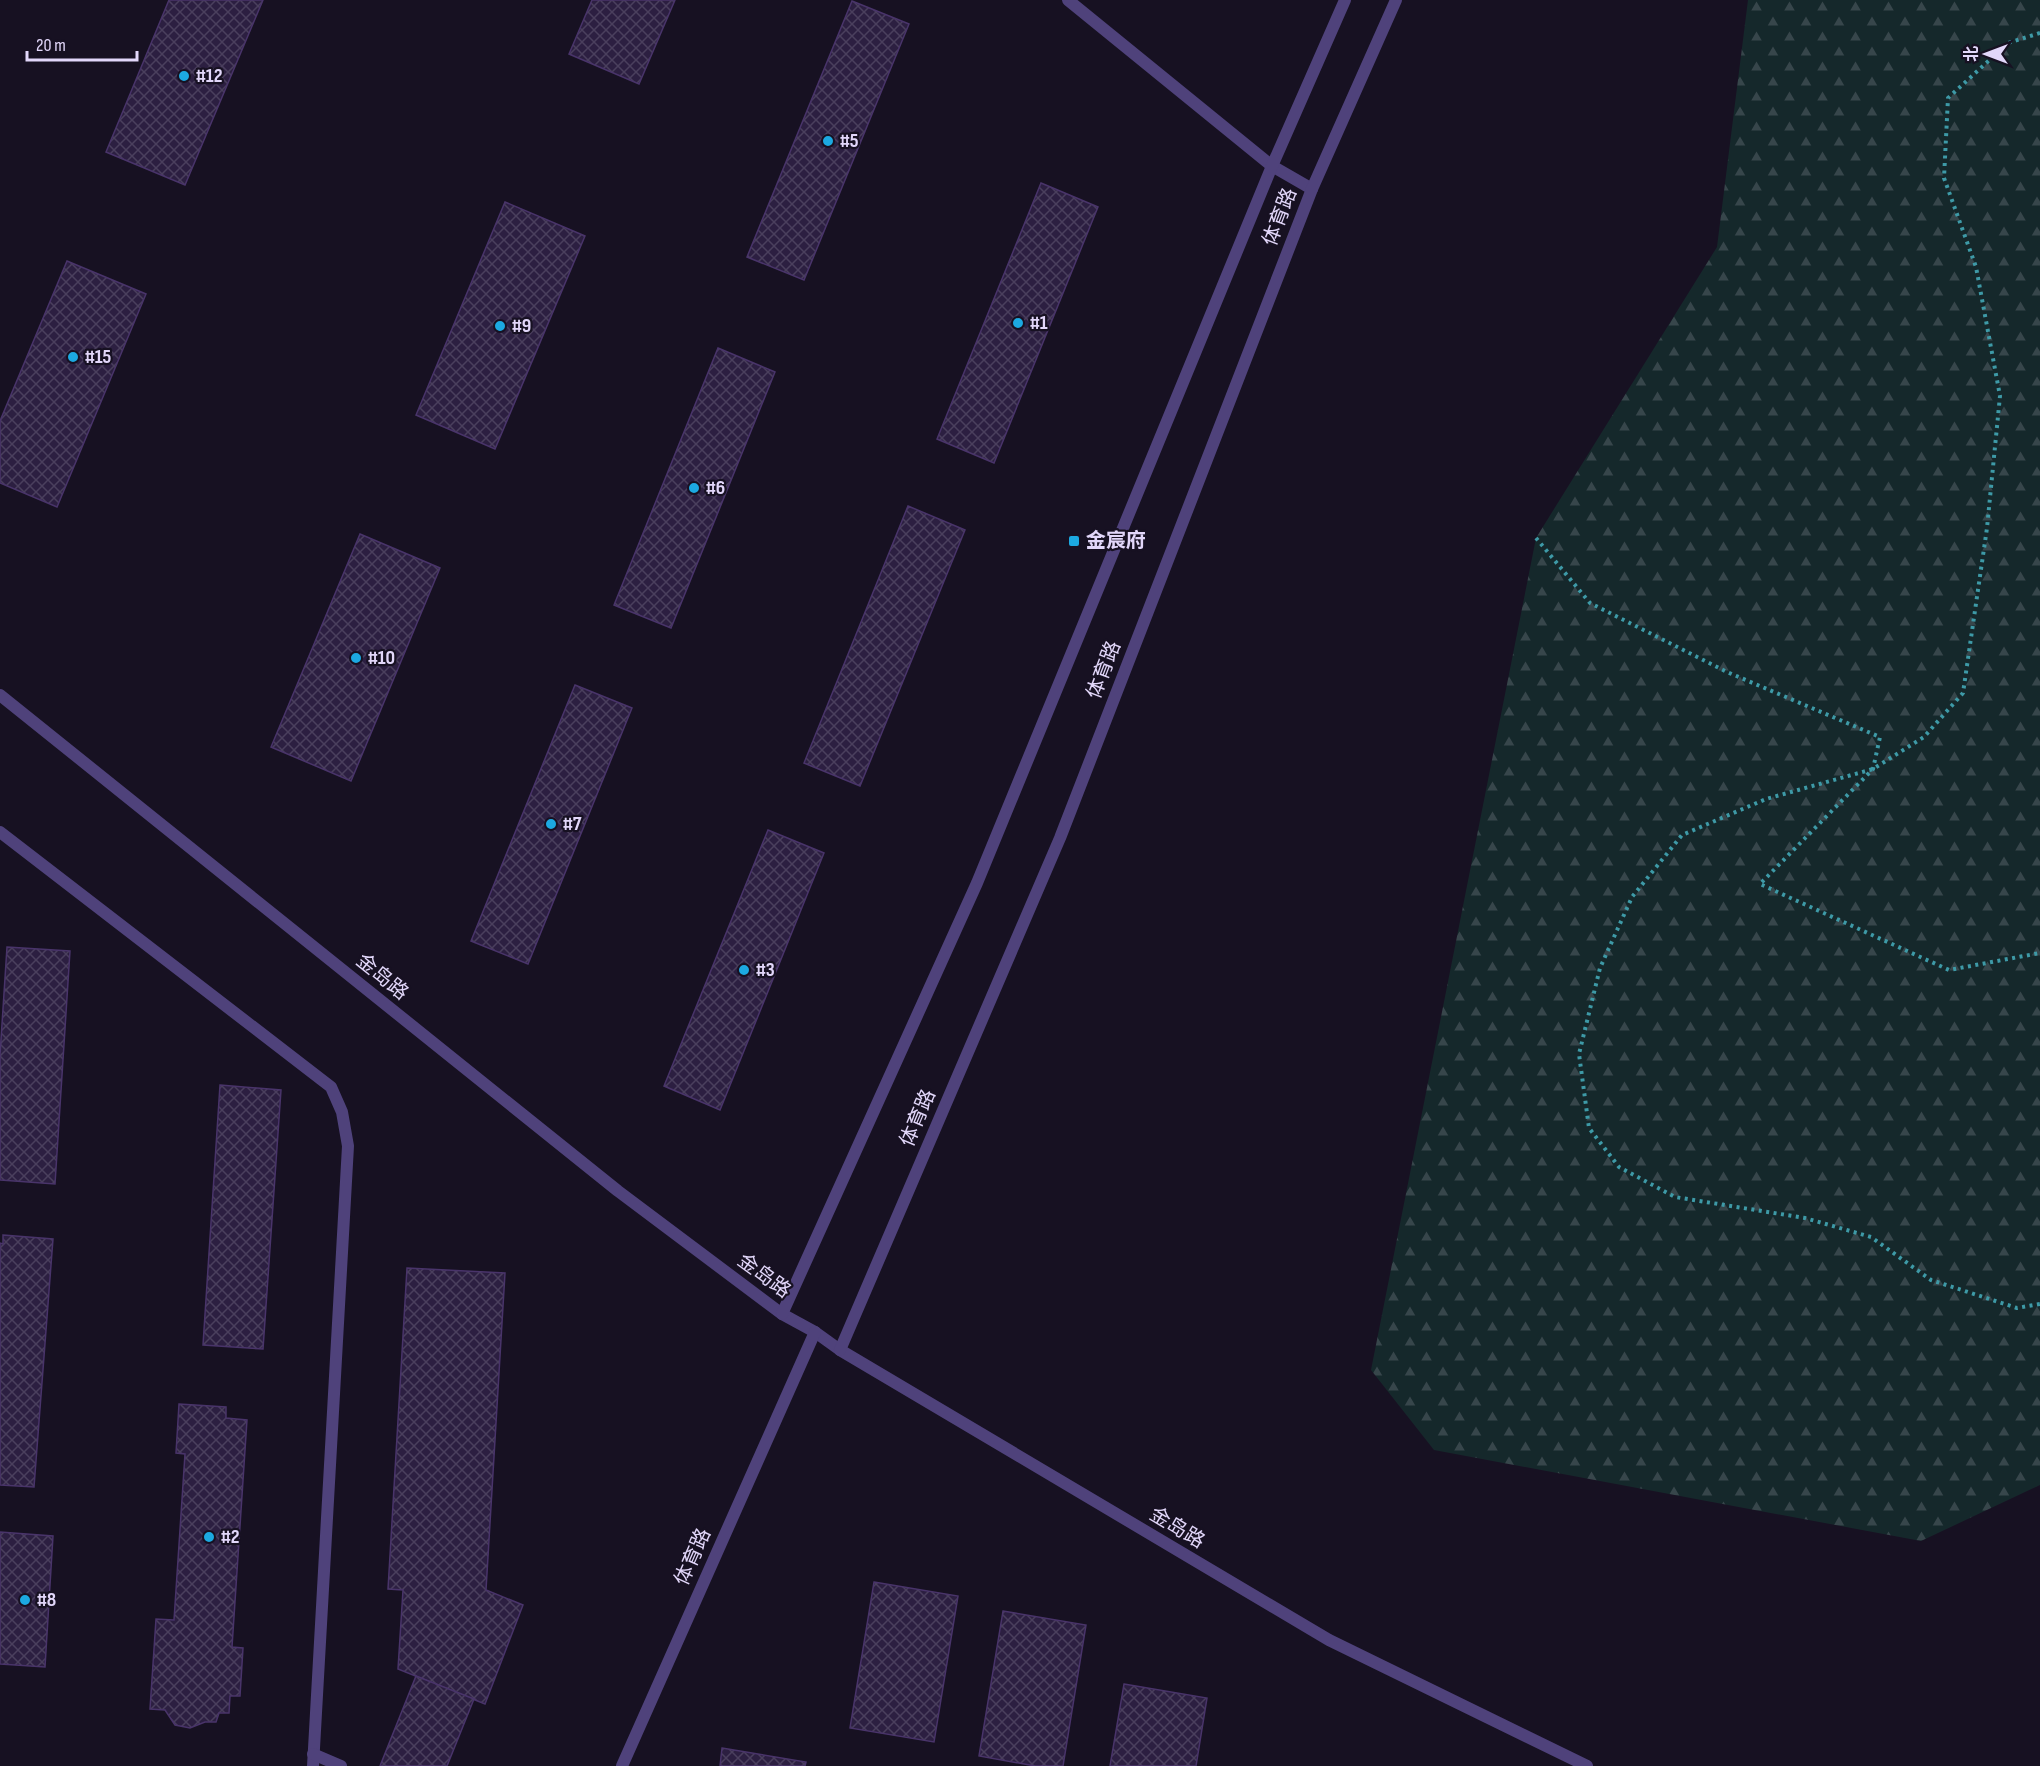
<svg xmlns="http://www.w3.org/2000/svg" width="2040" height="1766" viewBox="0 0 2040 1766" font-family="'Sofia Sans Condensed','Noto Sans SC',sans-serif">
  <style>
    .forest { fill: url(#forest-firs) }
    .building { fill: url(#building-cross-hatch); stroke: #49346a; stroke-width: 1.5 }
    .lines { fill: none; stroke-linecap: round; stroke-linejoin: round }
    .path { stroke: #3e9aa7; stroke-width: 4; stroke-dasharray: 3 4.5; stroke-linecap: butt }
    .minor { stroke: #4f427b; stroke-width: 12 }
    .tertiary { stroke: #4f427b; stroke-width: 12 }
    .poi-dot { fill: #1ca9e1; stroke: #171122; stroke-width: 2 }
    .labels { text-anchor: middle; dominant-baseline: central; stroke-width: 4.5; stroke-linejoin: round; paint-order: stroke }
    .poi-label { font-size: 20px; font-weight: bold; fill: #e2d7fa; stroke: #171122; text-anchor: start }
    .street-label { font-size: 20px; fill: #e2d7fa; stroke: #171122 }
  </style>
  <defs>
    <pattern id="forest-firs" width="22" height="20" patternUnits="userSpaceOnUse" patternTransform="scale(1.5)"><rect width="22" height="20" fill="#15282b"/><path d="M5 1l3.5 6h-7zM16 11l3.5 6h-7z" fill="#37464b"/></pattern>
    <pattern id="building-cross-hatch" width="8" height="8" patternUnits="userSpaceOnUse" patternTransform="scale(1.5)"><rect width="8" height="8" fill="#2c1f41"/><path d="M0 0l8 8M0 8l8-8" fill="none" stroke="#4a3f5d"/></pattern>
  </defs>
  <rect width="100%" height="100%" fill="#171122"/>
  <polygon class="forest" points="1748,0 2040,0 2040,1485 1921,1541 1434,1450 1371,1370 1536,538 1717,247"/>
  <g class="building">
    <polygon points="169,0 263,0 185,185 106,152"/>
    <polygon points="592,0 675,0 639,84 569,54"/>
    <polygon points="852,1 909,24 804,280 747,257"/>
    <polygon points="1041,183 1098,207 994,463 937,439"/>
    <polygon points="505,202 585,236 495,449 416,415"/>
    <polygon points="67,261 146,294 57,507 0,483 0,421"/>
    <polygon points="718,348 775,372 671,628 614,605"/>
    <polygon points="908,506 965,530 860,786 804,763"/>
    <polygon points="360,534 440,568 351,781 271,747"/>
    <polygon points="575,685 632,708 528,964 471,941"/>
    <polygon points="768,830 824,853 720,1110 664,1086"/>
    <polygon points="7,947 70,951 55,1184 0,1180 0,1055"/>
    <polygon points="220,1085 281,1090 263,1349 203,1345"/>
    <polygon points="3,1235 53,1239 34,1487 0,1485 0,1243 3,1244"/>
    <polygon points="407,1268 505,1273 486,1590 523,1605 485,1704 398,1669 403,1590 388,1589"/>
    <polygon points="179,1404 226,1407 226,1418 247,1420 232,1647 243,1648 240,1696 230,1696 229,1713 219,1713 216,1722 205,1722 190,1728 175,1725 165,1710 150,1709 156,1619 174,1620 185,1454 176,1453"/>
    <polygon points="0,1532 53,1536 45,1667 0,1664"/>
    <polygon points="874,1582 958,1596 934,1742 850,1728"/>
    <polygon points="1003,1611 1086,1625 1063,1766 1035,1766 979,1756"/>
    <polygon points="416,1676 474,1699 447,1766 380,1766"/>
    <polygon points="1124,1684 1207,1698 1196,1766 1110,1766"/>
    <polygon points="722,1748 806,1762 805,1766 720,1766"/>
  </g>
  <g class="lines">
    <g class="path">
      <polyline points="2040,33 2008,43 1948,98 1944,178 1976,267 2000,396 1987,528 1963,693 1924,737 1873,769 1766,799 1682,835 1632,897 1600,968 1579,1054 1589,1128 1619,1167 1675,1197 1805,1218 1871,1237 1931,1280 2017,1308 2040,1304"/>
      <polyline points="1536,538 1590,603 1727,672 1880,737 1873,769 1760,884 1949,970 2040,953"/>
    </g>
    <g class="minor">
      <polyline points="0,832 331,1087 342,1112 348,1146 313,1766"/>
      <polyline points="313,1754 341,1766"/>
    </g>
    <g class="tertiary">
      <polyline points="1068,0 1272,166 1312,189"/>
      <polyline points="0,695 618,1191 782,1314 815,1332 840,1350 1329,1640 1587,1766"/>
      <polyline points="782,1314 977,883 1272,166 1345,0"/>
      <polyline points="840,1350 1060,838 1312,189 1396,0"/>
      <polyline points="622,1766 815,1332"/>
    </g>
  </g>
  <g class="poi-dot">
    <circle cx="184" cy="76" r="6"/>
    <circle cx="828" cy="141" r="6"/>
    <circle cx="1018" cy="323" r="6"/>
    <circle cx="500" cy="326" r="6"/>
    <circle cx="73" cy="357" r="6"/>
    <circle cx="694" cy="488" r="6"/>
    <rect x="1068" y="535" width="12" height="12" rx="3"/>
    <circle cx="356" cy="658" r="6"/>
    <circle cx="551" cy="824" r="6"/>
    <circle cx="744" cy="970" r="6"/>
    <circle cx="209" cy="1537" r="6"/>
    <circle cx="25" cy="1600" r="6"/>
  </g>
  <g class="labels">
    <g class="poi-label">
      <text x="196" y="76">#12</text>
      <text x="840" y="141">#5</text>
      <text x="1030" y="323">#1</text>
      <text x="512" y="326">#9</text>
      <text x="85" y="357">#15</text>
      <text x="706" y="488">#6</text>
      <text x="1086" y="541">金宸府</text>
      <text x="368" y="658">#10</text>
      <text x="563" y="824">#7</text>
      <text x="756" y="970">#3</text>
      <text x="221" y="1537">#2</text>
      <text x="37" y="1600">#8</text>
    </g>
    <g class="street-label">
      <text transform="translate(1280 217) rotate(-69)">体育路</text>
      <text transform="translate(1104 670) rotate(-69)">体育路</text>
      <text transform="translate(382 977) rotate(39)">金岛路</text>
      <text transform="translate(918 1118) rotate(-67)">体育路</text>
      <text transform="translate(764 1276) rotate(36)">金岛路</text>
      <text transform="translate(1177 1528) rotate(31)">金岛路</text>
      <text transform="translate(693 1557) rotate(-66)">体育路</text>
    </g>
  </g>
  <g transform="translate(1986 54) rotate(270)" stroke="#171122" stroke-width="4.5" paint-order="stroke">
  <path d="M0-4.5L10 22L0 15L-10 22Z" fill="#e2d7fa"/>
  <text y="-9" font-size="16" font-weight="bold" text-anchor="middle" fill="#e2d7fa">北</text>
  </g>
  <path d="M27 51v9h110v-9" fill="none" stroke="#e2d7fa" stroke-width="3"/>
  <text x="36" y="51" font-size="18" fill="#e2d7fa" stroke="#171122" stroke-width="4.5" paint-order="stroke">20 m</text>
</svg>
